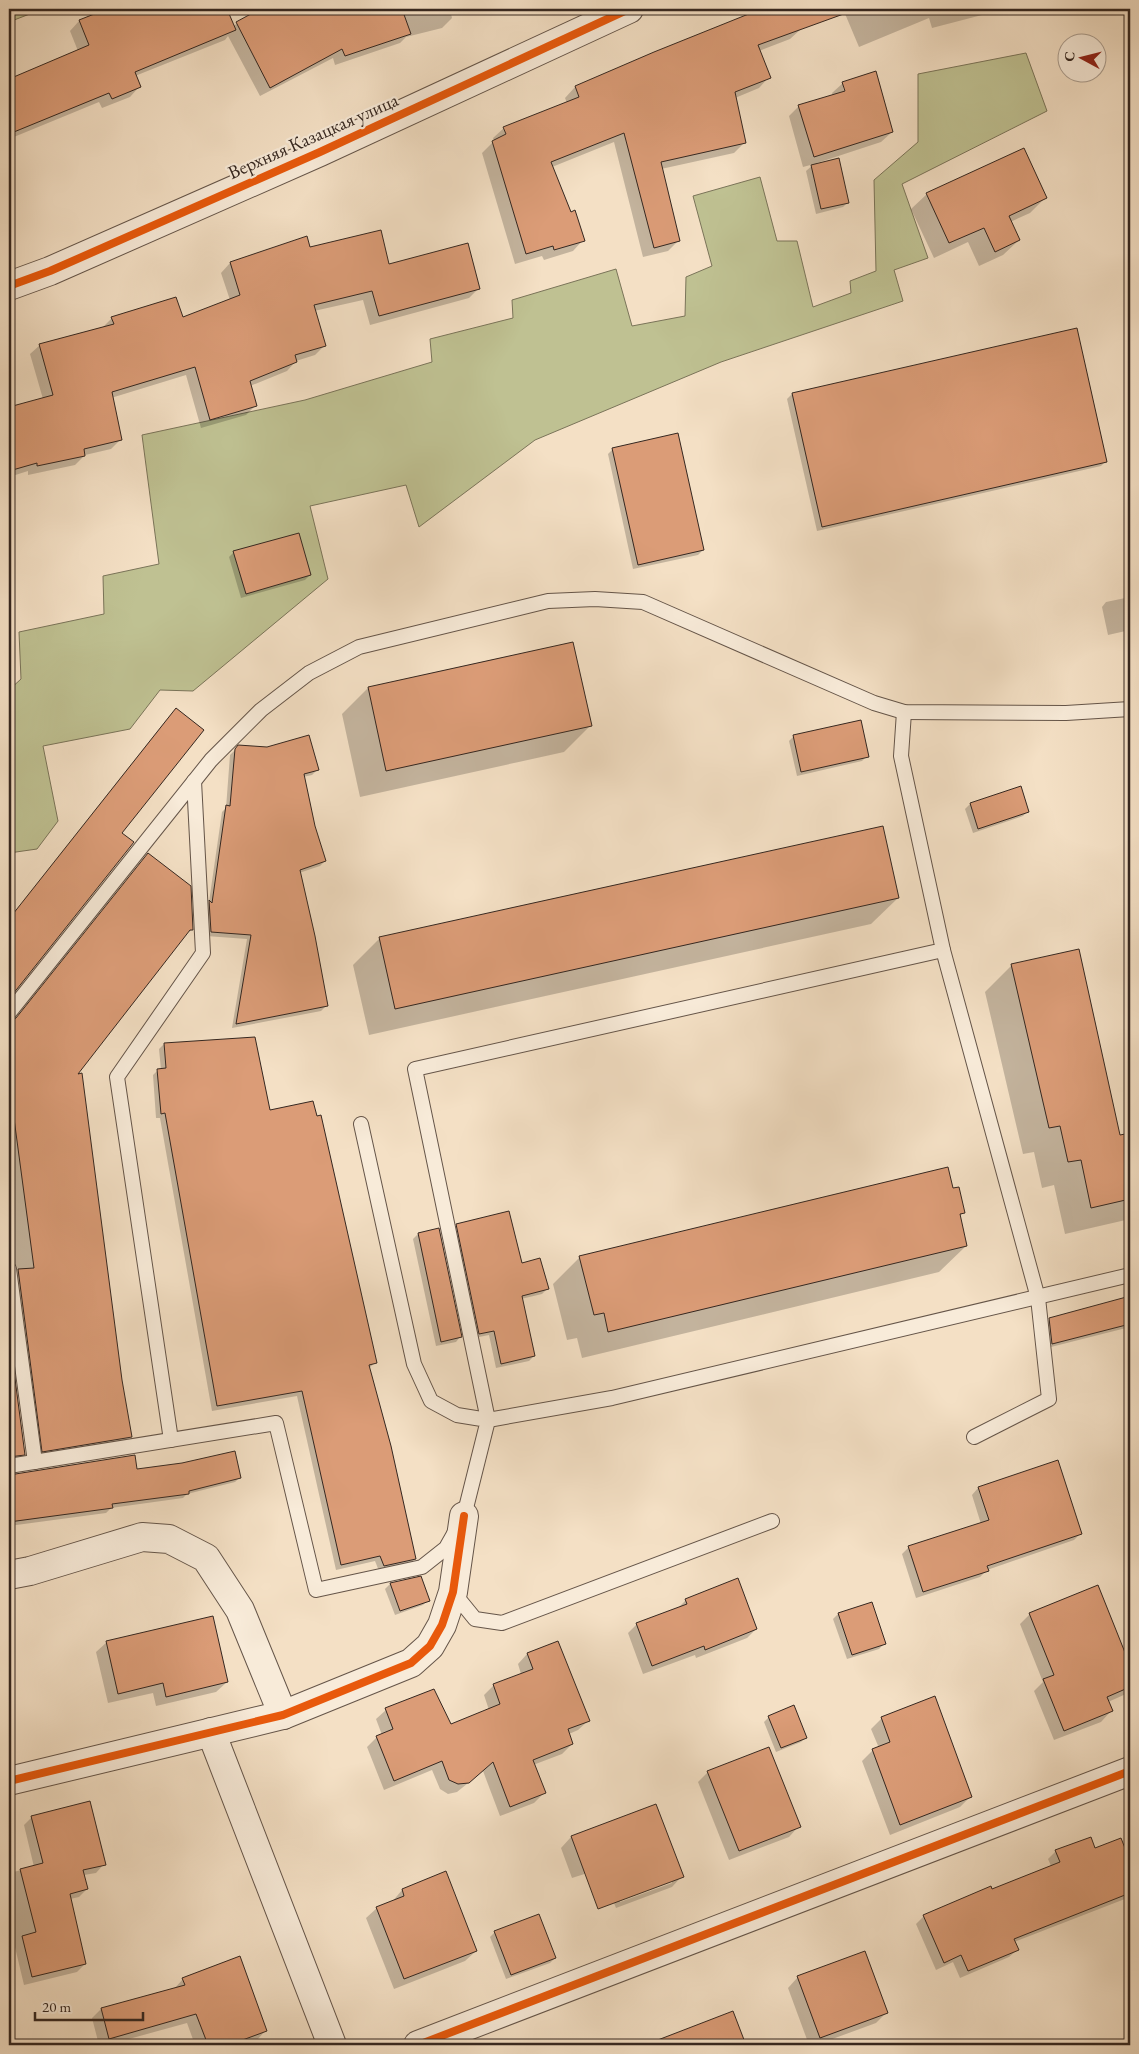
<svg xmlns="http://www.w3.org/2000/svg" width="1139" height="2054" viewBox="0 0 1139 2054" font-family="'EB Garamond',serif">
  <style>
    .green { fill: #bfc192; stroke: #7a7459 }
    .shadow { fill: #0003; fill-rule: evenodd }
    .building { fill: #db9c77; stroke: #352720 }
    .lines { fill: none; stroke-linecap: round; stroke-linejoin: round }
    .service-casing { stroke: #655549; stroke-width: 16 }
    .minor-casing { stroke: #655549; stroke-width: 30 }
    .service { stroke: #f8ebd9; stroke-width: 14 }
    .minor { stroke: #f8ebd9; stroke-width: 28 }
    .cycleway-casing { stroke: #f8ebd9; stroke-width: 11 }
    .cycleway { stroke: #e8590c; stroke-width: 8 }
    .labels { text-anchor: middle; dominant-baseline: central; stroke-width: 4.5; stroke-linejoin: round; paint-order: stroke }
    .street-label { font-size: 19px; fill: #352720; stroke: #f8ebd9 }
  </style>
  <rect width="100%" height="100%" fill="#f4e0c5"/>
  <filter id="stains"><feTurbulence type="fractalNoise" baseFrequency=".004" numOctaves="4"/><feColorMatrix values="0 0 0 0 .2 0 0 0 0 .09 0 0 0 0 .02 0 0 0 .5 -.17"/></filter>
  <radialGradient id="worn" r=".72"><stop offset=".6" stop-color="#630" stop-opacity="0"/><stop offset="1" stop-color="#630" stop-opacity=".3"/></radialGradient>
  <g class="green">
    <polygon points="9,9 40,9 40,10 9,22"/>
    <polygon points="1026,53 1047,111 902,184 928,258 894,270 903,301 721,362 535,440 419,527 406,485 310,506 328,579 193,691 160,690 130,729 43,746 58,821 37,849 9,853 9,690 21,679 19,632 104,614 103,576 159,564 142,435 305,400 432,362 430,339 513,318 512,300 616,269 632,326 685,316 686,277 712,266 693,196 760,177 777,241 797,241 813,307 851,293 850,281 876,271 874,180 918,142 918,74"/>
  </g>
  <g class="shadow">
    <polygon points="110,9 127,9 129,15 144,9 226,9 233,26 263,9 450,9 452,18 442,28 406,37 400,43 335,65 333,58 260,96 228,36 225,40 135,76 139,87 130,97 102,108 99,102 9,139 9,95 78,51 70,31 79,21"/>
    <polygon points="768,9 794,9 801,29 790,39 759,51 769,77 759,88 735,98 745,142 734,153 661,169 679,240 668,251 643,257 614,142 552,167 583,240 573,251 544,260 542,256 515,264 482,153 494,141 493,138 504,128 567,103 565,98 575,87 654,53"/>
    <polygon points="843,9 989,9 982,15 932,28 929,18 859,47"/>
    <path d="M843 83 892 132 881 142 817 163 848 202 843 207 816 214 806 171 814 164 803 167 789 116 799 106 833 96 832 93ZM843 87H845L846 97Z"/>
    <polygon points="9,163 13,174 9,178"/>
    <polygon points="927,194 1045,198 1030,213 1010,222 1019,240 1003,255 979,266 968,242 934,258 911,209"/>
    <polygon points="306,237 310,248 478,289 469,298 370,325 363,300 314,311 324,346 315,355 296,361 287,371 250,386 255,406 246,415 201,428 186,375 111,398 120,440 111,449 85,455 75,465 28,475 28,471 9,477 9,408 43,399 30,354 40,345 103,327 112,318 182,319 230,300 221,273 230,263"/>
    <polygon points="792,394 1106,461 1101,466 817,531 787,399"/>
    <polygon points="613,449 703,550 698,555 633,569 608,454"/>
    <polygon points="234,552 310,575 305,580 241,598 229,557"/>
    <polygon points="1130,597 1130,630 1108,635 1102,607 1106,602"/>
    <polygon points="368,688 591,725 564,752 360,797 342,714"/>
    <polygon points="171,714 120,833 132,843 9,999 9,919"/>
    <polygon points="794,736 867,756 862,761 797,776 789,741"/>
    <polygon points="239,746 317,770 312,775 303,777 314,826 325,861 320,866 299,873 326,1006 321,1011 232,1028 247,939 206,936 205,907 209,902 222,812 226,808 230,755"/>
    <polygon points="1130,774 1130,792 1126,778"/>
    <polygon points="970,804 1028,811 1023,816 973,833 965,809"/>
    <polygon points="143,860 192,930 185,934 75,1075 130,1437 126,1442 38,1456 9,1267 9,1022 15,1020"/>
    <polygon points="898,898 871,924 369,1035 353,965 380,938"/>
    <polygon points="1012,965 1119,1136 1130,1134 1130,1219 1065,1234 1054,1185 1042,1188 1034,1152 1023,1154 985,992"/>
    <polygon points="164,1044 270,1112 376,1362 369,1368 415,1559 410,1564 379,1571 375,1561 336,1570 297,1396 212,1411 160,1118 156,1118 153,1075 158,1070 161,1070 159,1049"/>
    <polygon points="952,1190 964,1212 959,1217 966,1246 939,1272 582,1358 577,1338 567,1340 553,1284 580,1257"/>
    <polygon points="457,1225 521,1265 547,1289 542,1294 521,1299 534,1356 529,1361 496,1368 489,1335 474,1338 452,1230"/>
    <polygon points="418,1234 460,1337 456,1342 436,1346 413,1239"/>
    <polygon points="1130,1297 1130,1327 1047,1348 1045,1324 1050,1319"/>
    <polygon points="9,1342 24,1454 19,1459 9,1461"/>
    <polygon points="136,1471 240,1477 235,1482 187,1494 183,1498 111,1508 106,1513 9,1526 9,1475"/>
    <polygon points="978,1488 1081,1533 1074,1540 987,1570 980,1577 916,1598 902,1554 909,1547 981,1524 972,1495"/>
    <polygon points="420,1578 428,1600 423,1605 395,1615 385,1589 390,1584"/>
    <polygon points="1098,1586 1130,1668 1130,1690 1126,1694 1108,1702 1111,1711 1101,1722 1054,1740 1034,1691 1043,1682 1020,1624 1030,1614"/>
    <polygon points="686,1600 756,1629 747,1638 696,1658 695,1655 643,1674 628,1633 637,1624 677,1609"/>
    <polygon points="838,1614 884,1644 879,1649 847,1659 833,1619"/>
    <polygon points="107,1642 227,1682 216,1692 156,1706 153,1693 108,1703 96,1652"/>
    <polygon points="558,1642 588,1721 578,1730 569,1734 572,1744 562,1754 533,1765 544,1793 534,1803 500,1816 483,1771 457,1792 448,1794 440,1789 432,1770 384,1790 367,1747 377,1737 382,1735 376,1719 386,1710 450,1726 489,1710 484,1695 494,1685 521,1674 518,1664 527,1654"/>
    <polygon points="769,1717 806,1737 801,1742 776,1752 764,1722"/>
    <polygon points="882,1718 970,1797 960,1807 890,1835 862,1761 873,1750 879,1748 871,1729"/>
    <polygon points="708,1772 799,1826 789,1837 729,1860 698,1782"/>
    <path d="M656 1805 682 1876 672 1887 616 1908 600 1869 572 1878 561 1848 571 1837ZM672 1880V1883L620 1902V1899Z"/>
    <polygon points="32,1817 104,1864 96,1873 84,1875 87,1889 79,1897 70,1899 85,1964 77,1972 24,1985 9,1922 9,1873 34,1867 24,1825"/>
    <polygon points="1121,1839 1130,1864 1130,1897 1014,1942 1017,1950 1009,1957 960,1978 953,1962 936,1970 916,1924 924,1916 1051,1866 1048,1859 1056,1851 1094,1850"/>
    <polygon points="445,1873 476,1951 465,1961 394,1989 366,1918 377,1908 392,1902 402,1890"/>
    <polygon points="495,1932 555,1958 550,1963 506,1979 490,1937"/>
    <polygon points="798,1977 887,2012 876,2023 816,2045 809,2045 788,1988"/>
    <polygon points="183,1979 266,2030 257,2040 242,2045 195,2045 187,2023 107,2045 99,2045 92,2018 101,2009 174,1989"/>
    <polygon points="732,2013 745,2045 669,2045 669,2044"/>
  </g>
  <g class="building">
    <polygon points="107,9 227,9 236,30 135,72 141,87 112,99 109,93 9,134 9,79 89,45 79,20"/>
    <polygon points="260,9 402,9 411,34 345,56 342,49 270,88 236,22"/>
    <polygon points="761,9 848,9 849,12 758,45 771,78 735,92 746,143 661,162 680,241 654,248 624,133 551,162 571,212 575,210 585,241 554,250 553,246 526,254 492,141 506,134 503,127 579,97 575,86 654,52"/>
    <polygon points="876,71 893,132 814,157 798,105 845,91 842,82"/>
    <polygon points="1024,148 1047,198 1009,216 1020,240 995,252 984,228 949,243 926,193"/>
    <polygon points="839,158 849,203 821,209 811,165"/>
    <polygon points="381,230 389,264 468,243 480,289 379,316 372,291 314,305 326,346 295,355 297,362 250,381 257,406 210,420 195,367 112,392 122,440 84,449 85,456 37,466 37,463 9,471 9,407 53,395 39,344 114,324 111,317 176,297 183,317 240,295 230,262 307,236 310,247"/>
    <polygon points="1077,328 1107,462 822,527 792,393"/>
    <polygon points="678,433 704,550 638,565 612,448"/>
    <polygon points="299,533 311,575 246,594 233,551"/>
    <polygon points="573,642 592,726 386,771 368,687"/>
    <polygon points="176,708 204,730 122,833 134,842 9,999 9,919"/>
    <polygon points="861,720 869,757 801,772 793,735"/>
    <polygon points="309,735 319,770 304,774 315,826 326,861 300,870 315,936 328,1006 236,1024 251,935 211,932 209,900 212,903 226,805 230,806 235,749 238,745 267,747"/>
    <polygon points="1021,786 1029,812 978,829 970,803"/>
    <polygon points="883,826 899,898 395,1009 379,937"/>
    <polygon points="148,853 191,886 193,930 190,930 78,1074 82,1073 122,1380 132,1437 42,1452 18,1269 34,1268 9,1081 9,1022 16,1018"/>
    <polygon points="1079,949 1120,1135 1130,1133 1130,1199 1091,1208 1081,1160 1068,1162 1060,1126 1049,1128 1011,964"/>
    <polygon points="255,1037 270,1110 313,1101 317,1116 321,1115 377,1363 369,1365 391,1446 416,1559 384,1566 380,1556 341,1565 302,1391 217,1406 165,1113 161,1114 157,1069 166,1068 164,1043"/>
    <polygon points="948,1167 953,1188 959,1187 965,1213 960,1214 967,1246 608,1332 604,1313 594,1315 579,1256"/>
    <polygon points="509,1211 522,1263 540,1258 549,1289 522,1296 535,1356 501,1364 494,1331 479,1334 456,1224"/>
    <polygon points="439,1228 462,1337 441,1342 418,1233"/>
    <polygon points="1130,1296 1130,1324 1052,1344 1049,1318"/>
    <polygon points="9,1333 25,1455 9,1457"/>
    <polygon points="235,1451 241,1478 189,1491 189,1494 112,1504 113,1508 9,1522 9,1475 135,1455 137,1469 182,1463"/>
    <polygon points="1058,1460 1082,1534 987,1566 989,1571 923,1592 908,1546 989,1520 978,1487"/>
    <polygon points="421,1576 430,1601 400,1611 390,1583"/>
    <polygon points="738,1578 757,1629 705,1650 704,1646 652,1666 636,1623 687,1604 685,1599"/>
    <polygon points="1098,1585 1130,1665 1130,1687 1107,1697 1113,1711 1064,1731 1043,1679 1054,1675 1029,1613"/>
    <polygon points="872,1602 886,1644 852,1655 838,1613"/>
    <polygon points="213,1616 228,1682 166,1697 163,1683 118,1694 106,1641"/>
    <polygon points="558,1641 590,1721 568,1729 573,1744 533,1760 546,1793 510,1807 493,1762 469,1783 458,1784 449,1780 442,1761 394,1781 376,1736 393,1729 385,1708 434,1689 451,1724 500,1704 493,1684 533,1669 527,1653"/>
    <polygon points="935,1696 972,1797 900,1825 872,1749 890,1742 881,1717"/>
    <polygon points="794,1705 807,1738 781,1748 768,1716"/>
    <polygon points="769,1747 801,1827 739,1851 707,1771"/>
    <polygon points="90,1801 106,1865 83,1870 88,1889 70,1894 86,1964 32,1977 22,1936 36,1932 20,1869 43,1863 31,1816"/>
    <polygon points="656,1804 684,1877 598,1909 571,1836"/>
    <polygon points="1091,1837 1095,1848 1121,1838 1130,1861 1130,1893 1014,1939 1019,1950 968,1971 961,1955 944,1963 923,1915 991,1886 992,1889 1060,1862 1055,1850"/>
    <polygon points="446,1871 477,1951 404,1979 376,1907 404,1896 402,1889"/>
    <polygon points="539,1914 556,1958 511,1975 494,1931"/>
    <polygon points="865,1951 888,2013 820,2038 797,1976"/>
    <polygon points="240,1956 267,2031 229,2045 208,2045 196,2014 109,2039 101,2008 185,1985 182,1978"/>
    <polygon points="733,2011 746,2045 650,2045 650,2043"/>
  </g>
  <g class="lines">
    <defs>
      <g id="service">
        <polyline points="904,712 901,756 943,950 415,1069 488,1420 612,1398 1130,1275"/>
        <polyline points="943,950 1038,1298 1049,1399 974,1437"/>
        <polyline points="9,1013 211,760 261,710 309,673 359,647 548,601 595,599 643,602 874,703 904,712 1066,713 1130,709"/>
        <polyline points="9,1269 35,1462"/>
        <polyline points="171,1440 117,1077 203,953 194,781"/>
        <polyline points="9,1466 276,1423 316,1590 422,1567 446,1548 464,1516 488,1420 457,1415 431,1401 414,1364 361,1124"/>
        <polyline points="453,1592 475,1619 502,1623 772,1521"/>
      </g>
      <g id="minor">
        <polyline points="9,286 50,271 320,152 629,9"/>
        <polyline points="9,1575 30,1571 142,1537 169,1539 206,1558 240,1610 283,1715"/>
        <polyline points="211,1732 332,2045"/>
        <polyline points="9,1781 283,1715 411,1663 430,1646 442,1625 453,1592 464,1516"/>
        <polyline points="418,2045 1130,1771"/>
      </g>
    </defs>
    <use href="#service" class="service-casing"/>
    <use href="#minor" class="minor-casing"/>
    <use href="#service" class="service"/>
    <use href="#minor" class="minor"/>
    <defs>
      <g id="cycleway">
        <polyline points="9,286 50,271 320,152 629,9"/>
        <polyline points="9,1781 283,1715 411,1663 430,1646 442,1625 453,1592 464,1516"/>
        <polyline points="418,2045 1130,1771"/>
      </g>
    </defs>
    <use href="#cycleway" class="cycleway-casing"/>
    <use href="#cycleway" class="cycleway"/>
  </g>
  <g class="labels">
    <g class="street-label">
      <text transform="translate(313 136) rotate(-24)">Верхняя Казацкая улица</text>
    </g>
  </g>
  <rect width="1139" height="2054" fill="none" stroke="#f4e0c5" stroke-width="30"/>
  <rect x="10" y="10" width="1119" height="2034" fill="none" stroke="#352720" stroke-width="2.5"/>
  <rect x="15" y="15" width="1109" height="2024" fill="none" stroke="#352720"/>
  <g transform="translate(1082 58) rotate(277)"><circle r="24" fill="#f8ebd9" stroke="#aa9d8f"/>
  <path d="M0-4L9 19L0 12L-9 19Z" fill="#8f2418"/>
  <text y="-8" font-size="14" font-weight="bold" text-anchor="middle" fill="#352720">С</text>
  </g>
  <path d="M35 2012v8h108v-8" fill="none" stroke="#352720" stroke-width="2.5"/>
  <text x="42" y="2012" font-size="15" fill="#352720" stroke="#f8ebd9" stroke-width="4" paint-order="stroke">20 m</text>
  <rect width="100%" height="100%" filter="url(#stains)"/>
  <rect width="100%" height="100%" fill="url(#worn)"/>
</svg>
